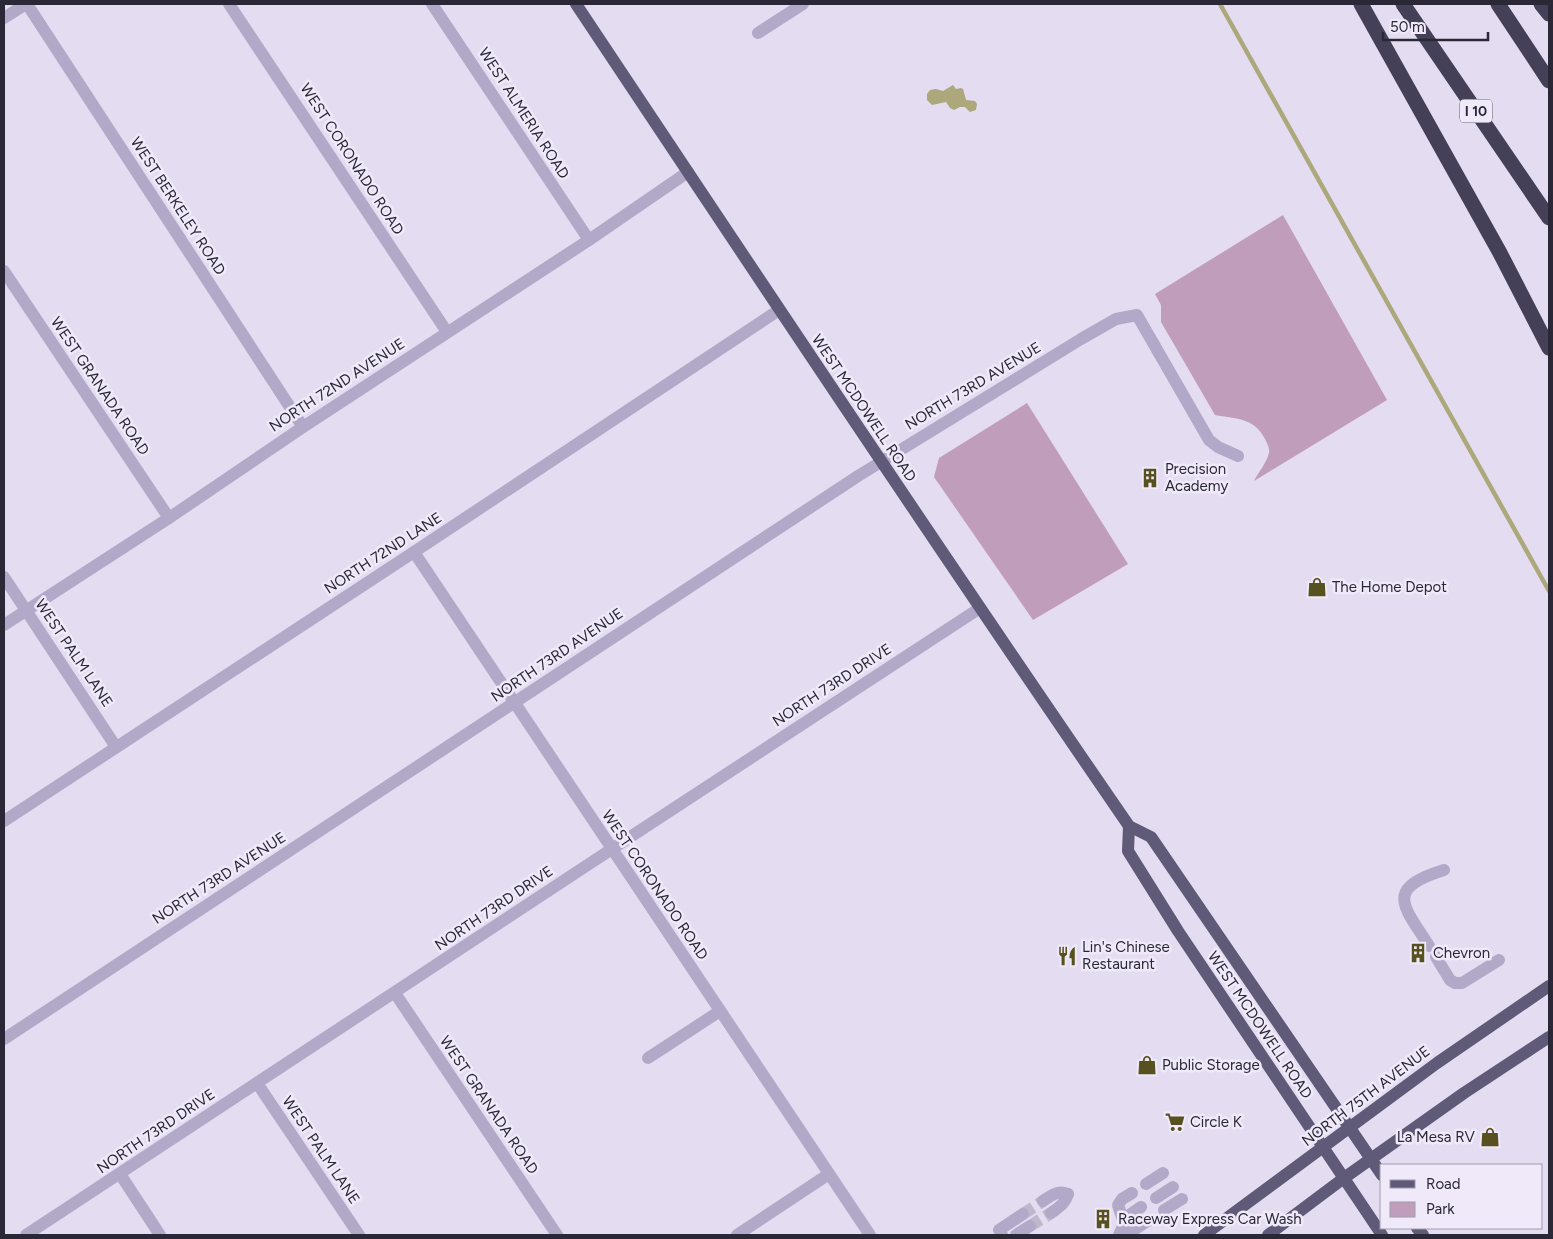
<svg xmlns="http://www.w3.org/2000/svg" width="1553" height="1239" viewBox="0 0 1553 1239" font-family="Figtree,sans-serif">
  <style>
    .green { fill: #c09dba }
    .water { fill: #ada77c }
    .lines { fill: none; stroke-linecap: round; stroke-linejoin: round }
    .stream { stroke: #ada77c; stroke-width: 4.5 }
    .minor-tunnel { stroke: #bfb8cc; stroke-width: 12; stroke-dasharray: 12 6; stroke-linecap: butt }
    .minor { stroke: #b2a9c9; stroke-width: 12 }
    .major { stroke: #5f5a77; stroke-width: 12 }
    .highway { stroke: #434057; stroke-width: 15 }
    .labels { text-anchor: middle; dominant-baseline: central; stroke-width: 5; stroke-linejoin: round; paint-order: stroke }
    .shield { fill: #efe9f9; stroke: #656270; stroke-width: 1 }
    .shield-label { font-size: 14px; font-weight: bold; fill: #2a2836 }
    .street-label { font-size: 15px; fill: #2a2836; stroke: #efe9f9 }
    .poi-label { font-size: 15px; fill: #2a2836; stroke: #efe9f9; text-anchor: start }
  </style>
  <rect width="100%" height="100%" fill="#e4dcf1"/>
  <g class="green">
    <path d="M1283 215 1387 400 1254 481C1258 473 1267 462 1269 453 1270 448 1267 443 1265 439 1254 417 1235 419 1215 415L1161 322V305L1155 294Z"/>
    <polygon points="1027,403 1128,564 1033,620 934,477 939,458"/>
  </g>
  <polygon class="water" points="953,85 956,89 961,88 963,89 966,100 975,101 977,104 976,110 970,112 965,107 960,107 954,110 950,108 946,102 932,105 927,100 927,94 930,90 936,89 943,91"/>
  <g class="lines">
    <polyline class="stream" points="1220,4 1549,591"/>
    <g class="minor-tunnel">
      <polyline points="1023,1214 1043,1201"/>
      <polyline points="1030,1226 1051,1213"/>
    </g>
    <g class="minor">
      <polyline points="27,4 303,427"/>
      <polyline points="229,4 447,332"/>
      <polyline points="432,4 589,240"/>
      <polyline points="4,18 26,4"/>
      <polyline points="758,33 803,4"/>
      <polyline points="4,271 169,518"/>
      <polyline points="414,552 870,1235"/>
      <polyline points="4,577 116,747"/>
      <polyline points="4,625 169,518 303,427 589,240 688,172"/>
      <polyline points="4,821 414,552 779,310"/>
      <path d="M1429 946C1404 906 1383 889 1444 870"/>
      <polyline points="1436,957 1450,980 1455,983 1462,983 1499,960"/>
      <polyline points="395,993 557,1235"/>
      <polyline points="4,1039 858,476 1081,339 1116,319 1137,315 1209,440 1218,447 1238,456"/>
      <polyline points="648,1058 720,1011"/>
      <polyline points="257,1083 359,1235"/>
      <polyline points="120,1174 160,1235"/>
      <polyline points="1146,1184 1163,1173"/>
      <polyline points="1156,1198 1173,1187"/>
      <path d="M1043 1201C1052 1195 1058 1190 1068 1194"/>
      <polyline points="1164,1210 1182,1199"/>
      <path d="M1051 1213C1059 1207 1065 1204 1068 1194"/>
      <polyline points="1124,1223 1118,1205 1122,1199 1132,1193"/>
      <polyline points="26,1235 624,841 980,608"/>
      <polyline points="737,1235 829,1174"/>
      <polyline points="1002,1235 999,1230 1023,1214"/>
      <polyline points="1016,1235 1030,1226"/>
      <polyline points="1119,1235 1128,1216 1141,1207"/>
      <polyline points="1126,1235 1149,1220"/>
    </g>
    <g class="major">
      <path d="M576 4C759 279 942 554 1129 826L1151 837 1382 1175"/>
      <polyline points="1129,826 1128,851 1178,931 1382,1235"/>
      <polyline points="1417,1228 1423,1235"/>
      <polyline points="1204,1235 1437,1063 1549,986"/>
      <polyline points="1268,1235 1344,1178 1464,1093 1549,1037"/>
    </g>
    <g class="highway">
      <polyline points="1361,4 1500,253 1549,348"/>
      <polyline points="1403,4 1549,218"/>
      <polyline points="1498,4 1549,81"/>
      <polyline points="1541,4 1549,14"/>
    </g>
  </g>
  <defs>
    <symbol id="building-bare" viewBox="-9 -9 18 18"><path d="M-4-6H4V6H1V3H-1V6H-4ZM-2.5-4.3h1.7v1.8h-1.7ZM.8-4.3h1.7v1.8H.8ZM-2.5-1h1.7V.8h-1.7ZM.8-1h1.7V.8H.8Z" fill="#56511f" stroke="#efe9f9" stroke-width="2.5" paint-order="stroke"/></symbol>
    <symbol id="shop-bare" viewBox="-9 -9 18 18"><path d="M-5-2.5h2.3a2.7 3.5 0 0 1 5.4 0H5L5.5 6h-11ZM-1.5-2.5h3a1.5 2.3 0 0 0-3 0Z" fill="#56511f" stroke="#efe9f9" stroke-width="2.5" paint-order="stroke"/></symbol>
    <symbol id="restaurant-bare" viewBox="-9 -9 18 18"><path d="M-5-6h1v4h1v-4h1v4h1v-4h1v5L-1.5 .5V6h-2V.5L-5-1ZM5-6V6H3V1.5H1.5Q1.5-4 5-6Z" fill="#56511f" stroke="#efe9f9" stroke-width="2.5" paint-order="stroke"/></symbol>
    <symbol id="supermarket-bare" viewBox="-9 -9 18 18"><path d="M-6-5.5h2.5l.6 2H6L4.5 2H-2.5L-4.4-4H-6ZM-1.5 3.2a1.3 1.3 0 1 0 .1 0ZM3 3.2a1.3 1.3 0 1 0 .1 0Z" fill="#56511f" stroke="#efe9f9" stroke-width="2.5" paint-order="stroke"/></symbol>
  </defs>
  <g fill-rule="evenodd">
    <use href="#building-bare" x="1136" y="464" width="28" height="28"/>
    <use href="#shop-bare" x="1303" y="573" width="28" height="28"/>
    <use href="#building-bare" x="1404" y="939" width="28" height="28"/>
    <use href="#restaurant-bare" x="1053" y="942" width="28" height="28"/>
    <use href="#shop-bare" x="1133" y="1051" width="28" height="28"/>
    <use href="#supermarket-bare" x="1161" y="1108" width="28" height="28"/>
    <use href="#shop-bare" x="1476" y="1123" width="28" height="28"/>
    <use href="#building-bare" x="1089" y="1205" width="28" height="28"/>
  </g>
  <g class="labels">
    <rect class="shield" x="1460" y="99.5" width="32" height="23" rx="4"/>
    <g class="shield-label">
      <text x="1476" y="111">I 10</text>
    </g>
    <g class="street-label">
      <text transform="translate(524 113) rotate(57)">WEST ALMERIA ROAD</text>
      <text transform="translate(352 159) rotate(57)">WEST CORONADO ROAD</text>
      <text transform="translate(178 206) rotate(57)">WEST BERKELEY ROAD</text>
      <text transform="translate(337 385) rotate(-33)">NORTH 72ND AVENUE</text>
      <text transform="translate(100 386) rotate(56)">WEST GRANADA ROAD</text>
      <text transform="translate(973 386) rotate(-31)">NORTH 73RD AVENUE</text>
      <text transform="translate(864 408) rotate(56)">WEST MCDOWELL ROAD</text>
      <text transform="translate(383 553) rotate(-33)">NORTH 72ND LANE</text>
      <text transform="translate(74 653) rotate(56)">WEST PALM LANE</text>
      <text transform="translate(557 655) rotate(-34)">NORTH 73RD AVENUE</text>
      <text transform="translate(832 685) rotate(-33)">NORTH 73RD DRIVE</text>
      <text transform="translate(219 878) rotate(-33)">NORTH 73RD AVENUE</text>
      <text transform="translate(655 885) rotate(56)">WEST CORONADO ROAD</text>
      <text transform="translate(494 908) rotate(-34)">NORTH 73RD DRIVE</text>
      <text transform="translate(1260 1025) rotate(56)">WEST MCDOWELL ROAD</text>
      <text transform="translate(1366 1096) rotate(-37)">NORTH 75TH AVENUE</text>
      <text transform="translate(489 1105) rotate(56)">WEST GRANADA ROAD</text>
      <text transform="translate(156 1131) rotate(-34)">NORTH 73RD DRIVE</text>
      <text transform="translate(321 1150) rotate(56)">WEST PALM LANE</text>
    </g>
    <g class="poi-label">
      <text x="1165" y="469">Precision<tspan x="1165" dy="17">Academy</tspan></text>
      <text x="1332" y="587">The Home Depot</text>
      <text x="1082" y="947">Lin's Chinese<tspan x="1082" dy="17">Restaurant</tspan></text>
      <text x="1433" y="953">Chevron</text>
      <text x="1162" y="1065">Public Storage</text>
      <text x="1190" y="1122">Circle K</text>
      <text x="1475" y="1137" text-anchor="end">La Mesa RV</text>
      <text x="1118" y="1219">Raceway Express Car Wash</text>
    </g>
  </g>
  <rect width="1553" height="1239" fill="none" stroke="#2a2836" stroke-width="10"/>
  <rect x="1380" y="1164" width="162" height="65" fill="#efe9f9" stroke="#a09cab"/>
  <rect x="1390" y="1180" width="25" height="8" fill="#5f5a77" stroke="#a09cab"/>
  <text x="1426" y="1189" font-size="15" fill="#2a2836">Road</text>
  <rect x="1390" y="1202" width="25" height="15" fill="#c09dba" stroke="#a09cab"/>
  <text x="1426" y="1214" font-size="15" fill="#2a2836">Park</text>
  <path d="M1383 32v8h105v-8" fill="none" stroke="#2a2836" stroke-width="2.5"/>
  <text x="1390" y="32" font-size="15" fill="#2a2836" stroke="#efe9f9" stroke-width="4" paint-order="stroke">50 m</text>
</svg>
